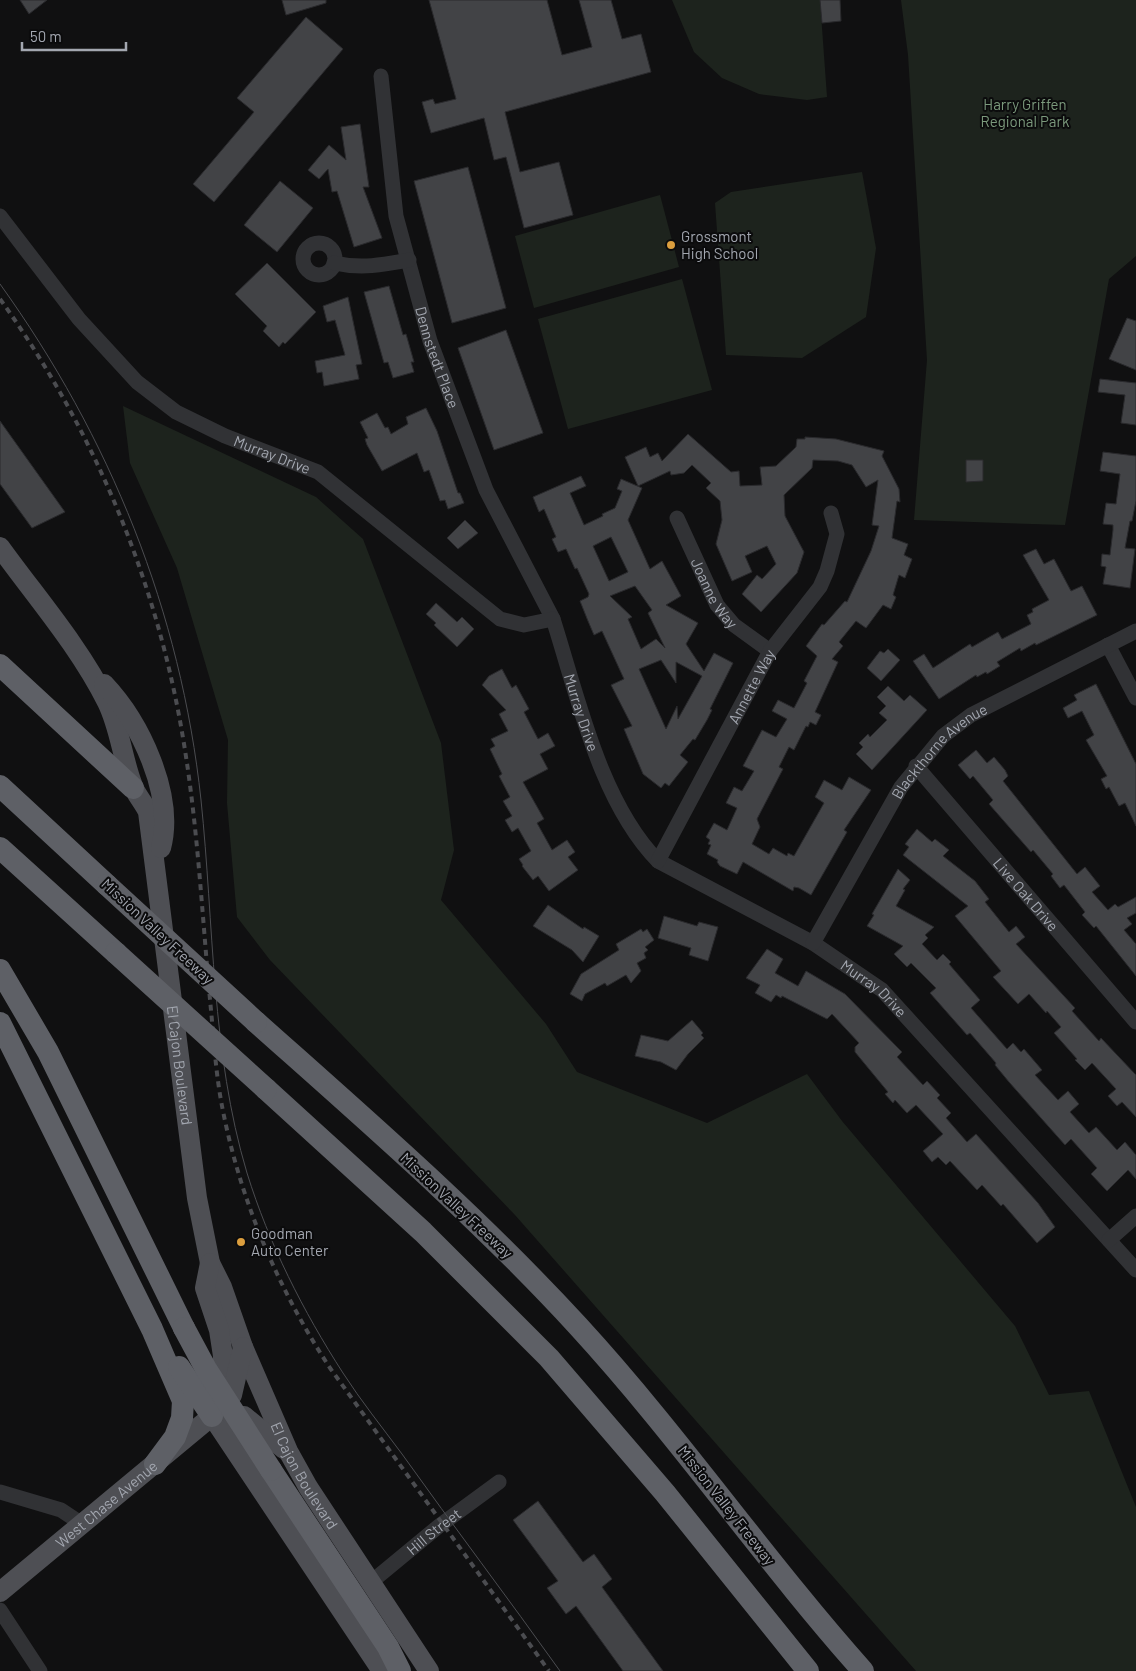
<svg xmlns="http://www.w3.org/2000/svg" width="1136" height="1671" viewBox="0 0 1136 1671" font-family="Barlow,sans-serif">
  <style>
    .green { fill: #1d231d }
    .building { fill: #424346; stroke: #2a2a2d; fill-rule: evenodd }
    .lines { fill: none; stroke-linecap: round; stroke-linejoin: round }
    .minor { stroke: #313235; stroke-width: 15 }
    .major { stroke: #4e4f54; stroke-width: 20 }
    .highway { stroke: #5e6066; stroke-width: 22 }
    .tram { stroke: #4b4c50; stroke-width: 1 }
    .rail { stroke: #4b4c50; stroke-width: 4; stroke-dasharray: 6 5; stroke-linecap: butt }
    .highway-bridge { stroke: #5e6066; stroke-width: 22 }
    .poi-dot { fill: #db9e3e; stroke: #0b0b0c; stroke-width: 2 }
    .labels { text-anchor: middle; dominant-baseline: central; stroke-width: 4; stroke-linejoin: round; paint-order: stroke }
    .park-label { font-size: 15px; fill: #7b997c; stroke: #0b0b0c }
    .poi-label { font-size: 15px; fill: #a3a7b0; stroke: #0b0b0c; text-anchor: start }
    .street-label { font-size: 15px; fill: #a3a7b0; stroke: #0b0b0c }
  </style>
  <rect width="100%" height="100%" fill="#101011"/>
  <g class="green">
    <polygon points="672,0 820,0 827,97 807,100 759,94 722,78 694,52"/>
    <polygon points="901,0 1136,0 1136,256 1109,279 1065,525 914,520 927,360 908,55"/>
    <polygon points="862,172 876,248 866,317 802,358 726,355 715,203 731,192"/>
    <polygon points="660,195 679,267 534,308 515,236"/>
    <polygon points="682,279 712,390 568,429 538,319"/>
    <polygon points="123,406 316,497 363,539 441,743 454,850 441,900 546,1024 577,1072 707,1123 807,1074 842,1121 1015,1326 1049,1395 1089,1391 1136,1507 1136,1671 916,1671 515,1215 270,960 237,917 227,803 228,740 177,568 130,463"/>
  </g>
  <g class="building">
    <polygon points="20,0 47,0 29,14"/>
    <polygon points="282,0 326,0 326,3 286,15"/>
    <polygon points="429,0 547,0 562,55 592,47 579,0 611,0 622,39 641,34 651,72 505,112 520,172 559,162 573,215 524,228 506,157 494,160 484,118 431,133 422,102 433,99 435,104 456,99"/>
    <polygon points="820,0 840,0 841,21 822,23"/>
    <polygon points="306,17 343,49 214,202 193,184 254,112 237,98"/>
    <polygon points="360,124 369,187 363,187 382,238 354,247 337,191 332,192 328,169 319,179 308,170 329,145 346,160 341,127"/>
    <polygon points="468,167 506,308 452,323 414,181"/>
    <polygon points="280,181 313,208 277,252 244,225"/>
    <polygon points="267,263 316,312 285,344 283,342 279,347 263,331 267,326 235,294"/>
    <polygon points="389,286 403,335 406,334 414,362 411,362 414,372 393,378 388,362 384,363 364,292"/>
    <polygon points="348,297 362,364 356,365 359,379 324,386 322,372 317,373 315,361 345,355 335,320 327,322 323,306"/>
    <polygon points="1127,318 1136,321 1136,370 1109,359"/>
    <polygon points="506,330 543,433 494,450 458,348"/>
    <polygon points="1100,379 1136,383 1136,425 1121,423 1125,395 1098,392"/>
    <polygon points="426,408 437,431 458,493 460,493 464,503 448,509 445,500 440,501 429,470 424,472 417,453 382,471 367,445 365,439 368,438 360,422 377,413 385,428 388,427 391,434 408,424 406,417"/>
    <polygon points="0,421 65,512 32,528 0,484"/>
    <polygon points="688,434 731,472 739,471 740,486 762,485 760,467 776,466 796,447 797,439 805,439 805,437 836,439 884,451 882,456 899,489 900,502 897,501 892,538 908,544 904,555 912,559 905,578 899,575 893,595 896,597 891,609 883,605 866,628 856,621 839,642 843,646 832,659 838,662 815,712 821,715 816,725 810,722 808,727 806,726 794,750 789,747 779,767 783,769 757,819 760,827 752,844 769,854 773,848 787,856 788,853 794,856 824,803 815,797 824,780 842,790 849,777 871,790 844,830 847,832 811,895 799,888 794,887 793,891 743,862 737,874 720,866 717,862 718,860 707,854 711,845 708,844 710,840 706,837 714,823 727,830 737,808 726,803 734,787 742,791 754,771 743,766 762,730 776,737 787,719 772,711 778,700 794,708 807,683 804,681 817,656 806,646 822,624 824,625 845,601 847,602 871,551 879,526 872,525 878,480 866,487 852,465 838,461 813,460 812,468 784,495 785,516 804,552 797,573 761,612 742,594 757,575 762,579 776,564 767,546 745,556 752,572 732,581 716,544 722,520 720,501 706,488 711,483 692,465 684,473 671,475 670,471 638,486 625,457 646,447 650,457 658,453 662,461"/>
    <polygon points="1103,452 1136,456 1136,501 1132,521 1130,521 1125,548 1135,549 1130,588 1103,584 1106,567 1101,566 1102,554 1110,555 1113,530 1113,525 1103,524 1106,503 1116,504 1120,474 1100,471"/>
    <polygon points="966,460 983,460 983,481 966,482"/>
    <path d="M581 476 586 486 570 493 584 525 603 516 602 514 615 508 622 491 617 489 621 479 642 488 628 520 650 569 662 561 681 596 666 605 698 623 686 644 704 671 714 653 733 663 710 709 712 710 707 720 695 740 693 739 680 755 688 762 669 786 665 783 661 788 643 774 624 729 632 726 611 685 624 679 602 631 594 635 588 621 580 601 588 597 589 594 577 568 575 569 566 549 558 552 552 539 556 537 544 509 539 512 533 497ZM611 537 628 572 609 581 593 546ZM635 586 652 610 648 613 665 648 656 639 641 649 628 619 632 617 610 596ZM661 660 676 683V662L702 676 678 719 677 706 666 729 639 669Z"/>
    <polygon points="465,520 478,533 458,549 447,538"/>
    <polygon points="1036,549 1044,564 1054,559 1071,591 1082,586 1097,615 1036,645 1035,643 1021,651 1020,648 997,662 1000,666 987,674 986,672 977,677 976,675 939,699 913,661 924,654 933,668 970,644 972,647 998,632 1002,639 1031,624 1027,615 1033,612 1032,609 1049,600 1023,555"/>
    <polygon points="436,603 457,622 462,617 474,629 457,647 434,625 436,623 426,614"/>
    <polygon points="888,649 900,660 881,681 867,668 880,651 884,653"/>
    <polygon points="502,669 512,688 516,685 529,709 524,712 538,739 548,733 555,746 540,754 548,769 523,782 544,819 537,823 552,850 567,840 575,852 568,857 578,870 549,891 538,876 533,880 522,866 523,865 519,859 531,851 518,828 512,832 505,820 512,816 503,801 510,797 499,776 502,774 490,749 495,746 491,739 508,731 499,714 506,710 482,685 489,676"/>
    <polygon points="1096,684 1136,764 1136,826 1125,803 1119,806 1109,787 1106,789 1101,779 1107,776 1086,740 1094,735 1082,711 1068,718 1063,708 1077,700 1074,695"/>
    <polygon points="888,686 904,701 910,695 927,710 872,770 856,754 863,747 859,743 868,734 870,737 887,720 879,713 886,706 877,697"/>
    <polygon points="976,750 987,763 994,757 1005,770 1008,776 1003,781 1077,874 1085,867 1100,886 1092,892 1108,910 1115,904 1118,907 1136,897 1136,913 1127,918 1132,924 1124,930 1136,944 1136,976 1096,926 1094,928 1082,915 1085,912 1064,885 1060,888 1051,876 1053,874 1033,850 1031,852 989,804 993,800 973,776 970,779 958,765"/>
    <polygon points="917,829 932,842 935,839 949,850 943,856 975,881 989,899 985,902 1009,932 1016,926 1025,937 1016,944 1075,1008 1072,1011 1099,1041 1101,1038 1136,1075 1136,1117 1122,1102 1117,1106 1108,1096 1116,1089 1092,1063 1085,1070 1075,1060 1077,1059 1054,1033 1061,1027 1047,1011 1046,1013 1029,994 1018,1004 993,977 1001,971 955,916 968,906 903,855 909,847 905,844"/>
    <polygon points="898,869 910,880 903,889 905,890 896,906 934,927 925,935 928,938 922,944 937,960 943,954 951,962 949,964 980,1000 971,1008 1007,1049 1013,1043 1021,1052 1024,1049 1042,1070 1035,1075 1058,1100 1068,1091 1079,1104 1070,1112 1089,1133 1096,1127 1117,1150 1125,1142 1136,1155 1136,1179 1128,1170 1107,1191 1091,1174 1097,1168 1071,1139 1065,1145 1009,1082 995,1065 996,1063 970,1033 967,1035 930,993 936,988 911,963 907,967 894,954 903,946 867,926 874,915 872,914"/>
    <polygon points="548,905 583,929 584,927 599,936 583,962 572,950 533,926"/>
    <polygon points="664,916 697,926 699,922 718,927 708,961 689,955 691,948 658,938"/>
    <polygon points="641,929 643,932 647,929 654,940 645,947 648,950 644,953 646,958 637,963 641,971 631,983 626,975 607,986 605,983 585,994 582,1001 570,994 581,974 619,950 616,944"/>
    <polygon points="767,949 783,959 775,973 798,986 806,971 845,994 902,1052 897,1057 923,1085 927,1081 940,1095 937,1098 951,1113 946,1118 967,1142 976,1134 1038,1203 1055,1227 1037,1243 1003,1204 1001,1206 982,1185 977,1190 950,1161 946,1165 938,1157 932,1162 923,1151 943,1134 916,1105 907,1113 895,1100 893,1103 885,1094 888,1092 855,1052 855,1047 859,1043 832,1014 827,1019 782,996 781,998 776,995 771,1002 755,993 760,985 746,978"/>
    <polygon points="692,1020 703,1033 701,1035 704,1038 688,1054 676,1070 661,1062 635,1056 641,1035 668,1041"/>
    <polygon points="538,1501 583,1562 594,1554 612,1579 602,1587 663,1671 623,1671 576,1606 566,1614 547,1588 558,1581 513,1520"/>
  </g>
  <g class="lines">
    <g class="minor">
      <path id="s1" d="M381 76 396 216 430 341 486 490 553 619"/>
      <path id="s2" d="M0 216 79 319 137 382 176 412 225 436 318 472 500 619 524 625 553 619C578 697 600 802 658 861L813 943 882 990 1136 1270"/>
      <circle cx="319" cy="259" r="16"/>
      <path d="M334 263C361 269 383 265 409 260"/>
      <path id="s3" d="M677 518 717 605 734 625 770 651"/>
      <polyline points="1108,645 1136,698"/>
      <path id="s4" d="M916 766 1136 1022"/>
      <path id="s5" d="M658 861 770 651 820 587 827 571 837 534 831 513"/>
      <path id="s6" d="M813 943 901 787 943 736 971 715 1136 631"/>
      <polyline points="1109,1240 1136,1216"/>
      <polyline points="0,1492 61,1510 82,1524"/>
      <path id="s7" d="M370 1583 439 1526 499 1482"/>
      <polyline points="0,1610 40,1671"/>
    </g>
    <g class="major">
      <path id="s8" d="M0 547C36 597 79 646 107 702 120 728 122 758 133 786 135 793 144 803 148 812L197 1198 210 1263 222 1287 243 1347 288 1451 308 1487 429 1671"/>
      <path d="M104 684C140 722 175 795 161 848"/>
      <polyline points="210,1263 205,1288 219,1330 223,1356 222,1376 212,1416 382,1671"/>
      <polyline points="232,1416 244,1416 284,1449"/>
      <path id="s9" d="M0 1592 212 1416 232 1395 243 1347"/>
    </g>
    <g class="highway">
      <polyline points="0,665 133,788"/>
      <polyline points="0,786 107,885"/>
      <polyline points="0,848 116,953"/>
      <polyline points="0,970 48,1052 184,1328"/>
      <path d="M256 1022C366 1120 478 1217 578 1326 679 1436 764 1560 863 1671"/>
      <polyline points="0,1023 152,1329 183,1401 182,1418 175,1437 155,1464"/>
      <polyline points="266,1089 423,1232 549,1358 665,1493 808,1671"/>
      <polyline points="179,1367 212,1416"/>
      <polyline points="271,1470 388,1647 400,1671"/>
    </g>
    <path class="tram" d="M0 284C110 437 181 612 201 800 214 924 211 1053 247 1173 269 1244 303 1311 343 1373 361 1401 382 1427 402 1454 454 1527 508 1598 560 1671"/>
    <path class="rail" d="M0 299C93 428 155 576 182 732 198 824 202 917 211 1010 214 1042 216 1075 222 1106 240 1200 278 1289 330 1368L549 1671"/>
    <g class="highway-bridge">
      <polyline points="107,885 256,1022"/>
      <polyline points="116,953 266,1089"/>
      <polyline points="184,1328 206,1369 271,1470"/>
    </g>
  </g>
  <g class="poi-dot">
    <circle cx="671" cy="245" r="5"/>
    <circle cx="241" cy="1242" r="5"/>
  </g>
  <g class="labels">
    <g class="park-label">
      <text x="1025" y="104">Harry Griffen<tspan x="1025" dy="17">Regional Park</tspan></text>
    </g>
    <g class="poi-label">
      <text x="681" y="236">Grossmont<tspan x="681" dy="17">High School</tspan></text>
      <text x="251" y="1233">Goodman<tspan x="251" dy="17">Auto Center</tspan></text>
    </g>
    <g class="street-label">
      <text stroke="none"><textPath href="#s1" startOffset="288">Dennstedt Place</textPath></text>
      <text stroke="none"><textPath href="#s2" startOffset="370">Murray Drive</textPath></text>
      <text stroke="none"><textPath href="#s3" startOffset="84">Joanne Way</textPath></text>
      <text stroke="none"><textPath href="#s5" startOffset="198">Annette Way</textPath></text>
      <text stroke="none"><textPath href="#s2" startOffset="805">Murray Drive</textPath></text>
      <text stroke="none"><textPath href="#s6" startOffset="232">Blackthorne Avenue</textPath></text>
      <text stroke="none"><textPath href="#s4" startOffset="169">Live Oak Drive</textPath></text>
      <text transform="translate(158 931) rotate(43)">Mission Valley Freeway</text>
      <text stroke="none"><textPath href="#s2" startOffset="1225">Murray Drive</textPath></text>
      <text stroke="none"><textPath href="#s8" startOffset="562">El Cajon Boulevard</textPath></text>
      <text transform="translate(457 1205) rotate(43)">Mission Valley Freeway</text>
      <text stroke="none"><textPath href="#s8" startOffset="995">El Cajon Boulevard</textPath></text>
      <text stroke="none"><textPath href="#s9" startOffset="138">West Chase Avenue</textPath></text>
      <text transform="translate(727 1505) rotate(52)">Mission Valley Freeway</text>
      <text stroke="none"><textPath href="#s7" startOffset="82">Hill Street</textPath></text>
    </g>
  </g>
  <path d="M22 42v8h104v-8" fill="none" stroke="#a3a7b0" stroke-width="2.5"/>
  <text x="30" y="42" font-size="15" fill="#a3a7b0" stroke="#0b0b0c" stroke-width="4" paint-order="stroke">50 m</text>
</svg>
